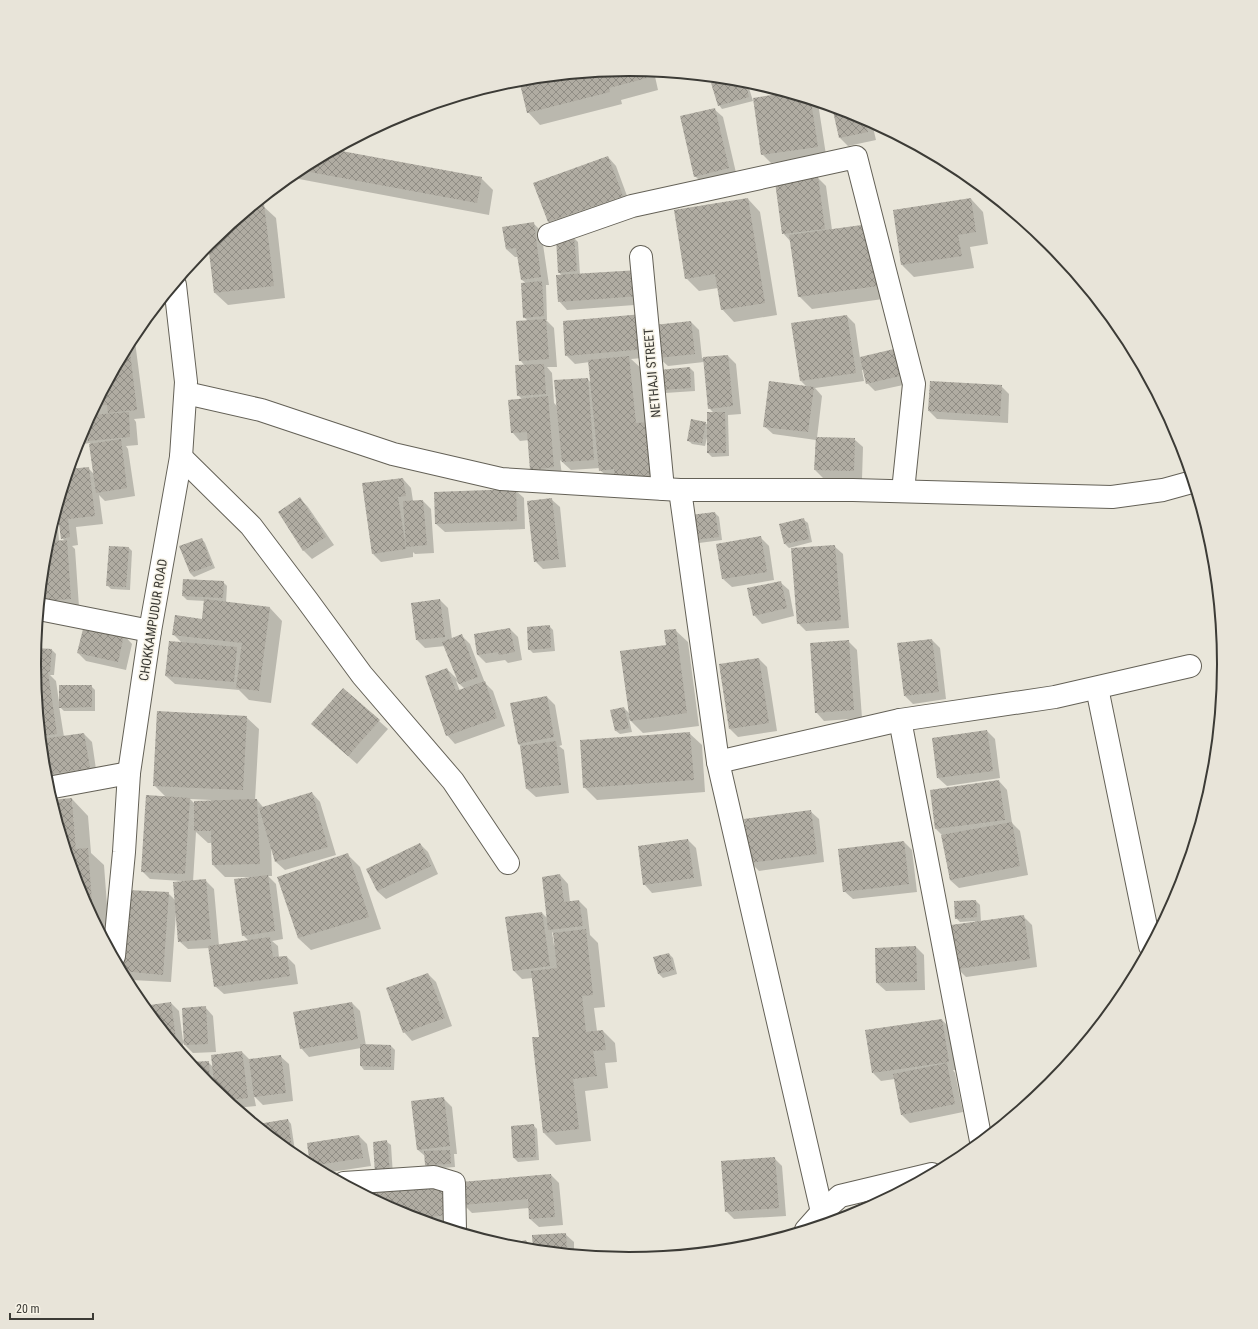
<svg xmlns="http://www.w3.org/2000/svg" width="1258" height="1329" viewBox="0 0 1258 1329" font-family="'Roboto Condensed',sans-serif">
  <style>
    .shadow { fill: #0003; fill-rule: evenodd }
    .building { fill: url(#building-cross-hatch) }
    .lines { fill: none; stroke-linecap: round; stroke-linejoin: round }
    .minor-casing { stroke: #646157; stroke-width: 24 }
    .minor { stroke: #fff; stroke-width: 22 }
    .labels { text-anchor: middle; dominant-baseline: central; stroke-width: 3; stroke-linejoin: round; paint-order: stroke }
    .street-label { font-size: 13px; fill: #3c3b36; stroke: #f7f3e7 }
    .rim { fill: none; stroke: #3c3b36; stroke-width: 2 }
  </style>
  <defs>
    <pattern id="building-cross-hatch" width="8" height="8" patternUnits="userSpaceOnUse"><rect width="8" height="8" fill="#b0aca2"/><path d="M0 0l8 8M0 8l8-8" fill="none" stroke="#908d85"/></pattern>
  </defs>
  <rect width="100%" height="100%" fill="#e9e6da"/>
  <g class="shadow">
    <polygon points="629,70 654,72 658,90 621,100 622,104 540,125 528,112 520,80"/>
    <polygon points="728,79 747,82 753,101 722,109 719,105 712,84"/>
    <polygon points="788,94 818,103 826,155 771,163 762,154"/>
    <polygon points="833,108 857,115 872,123 876,140 848,146 840,138"/>
    <polygon points="714,109 723,117 737,177 703,184 695,176"/>
    <polygon points="334,150 481,178 493,190 489,215 299,179 294,174 299,170"/>
    <polygon points="608,157 616,166 630,204 557,230 549,222 535,183"/>
    <polygon points="818,178 826,186 832,230 890,298 812,309 799,296 791,242 783,233"/>
    <polygon points="748,199 760,212 777,315 734,322 722,309 718,288 699,291 686,278"/>
    <polygon points="971,199 983,212 988,244 970,247 974,268 914,277 902,265 894,211"/>
    <polygon points="263,206 276,218 285,298 228,305 215,293 209,243 253,207"/>
    <polygon points="533,223 541,231 549,285 546,285 547,320 546,320 554,328 557,367 547,367 552,373 554,403 558,407 587,379 592,383 590,362 575,364 566,355 643,315 654,357 631,359 642,369 669,487 613,482 600,470 600,468 571,470 560,460 562,475 539,477 531,469 529,440 520,441 512,432 522,399 518,395 525,366 520,360 529,322 524,317 526,283 522,280 519,257 515,257 506,249 503,228"/>
    <polygon points="574,238 578,242 580,275 638,271 648,304 567,310 559,301 562,276 559,272"/>
    <polygon points="847,316 855,324 860,358 893,350 908,384 875,391 867,383 864,370 862,370 864,381 815,388 822,396 817,438 854,439 863,447 862,479 823,478 815,470 816,440 773,434 764,426 807,387 801,381"/>
    <polygon points="691,322 699,330 702,358 728,356 736,364 741,414 728,415 729,456 712,457 708,453 707,438 705,446 692,444 688,440 705,423 708,425 714,413 709,408 704,362 668,366 659,358"/>
    <polygon points="134,334 145,418 134,419 136,422 138,445 126,446 128,449 135,496 105,501 99,495 103,524 76,527 78,545 72,546 75,549 79,607 45,609 45,548 54,522 58,526 59,542 65,541 62,538 59,519 54,520 69,470 88,468 94,474 90,443 77,445 79,437 87,423 88,424 90,416 96,416 92,412"/>
    <polygon points="690,368 694,372 695,391 665,393 661,389"/>
    <polygon points="1001,386 1009,394 1008,423 937,419 929,411"/>
    <polygon points="403,479 411,488 413,501 423,501 431,509 434,553 415,554 413,552 413,557 381,562 373,554"/>
    <polygon points="515,490 524,498 525,529 445,532 436,524"/>
    <polygon points="300,499 308,507 334,545 312,559 304,551 279,512"/>
    <polygon points="551,499 560,507 566,567 543,569 535,561"/>
    <polygon points="715,513 719,517 722,540 699,543 695,539"/>
    <polygon points="804,520 808,523 812,542 789,548 785,544 781,525"/>
    <polygon points="760,537 769,546 774,580 732,587 723,579 718,545"/>
    <polygon points="202,539 205,543 215,568 194,577 190,573"/>
    <polygon points="834,546 843,554 849,628 806,631 798,623"/>
    <polygon points="129,548 132,551 130,590 111,589 107,585"/>
    <polygon points="223,582 227,586 226,603 270,608 282,621 271,703 249,700 239,690 175,684 166,676 182,643 174,635 202,620 205,601 187,600 183,596"/>
    <polygon points="780,582 789,590 794,616 762,624 754,615"/>
    <path d="M440 600 448 608 452 639 462 636 470 644 485 683 493 691 505 726 455 744 447 735V669L458 680 445 646 425 648 417 640ZM456 681 465 689 460 691Z"/>
    <polygon points="549,626 553,630 555,651 533,653 529,649"/>
    <polygon points="510,629 518,637 522,660 508,663 505,660 486,663 478,655 475,634"/>
    <polygon points="675,630 688,642 699,726 643,733 629,719 632,732 620,734 616,731 624,708 630,714"/>
    <polygon points="124,635 132,644 126,670 86,661 78,653"/>
    <polygon points="932,640 940,648 946,699 913,704 905,696"/>
    <polygon points="848,641 857,650 862,718 824,721 816,712"/>
    <polygon points="36,649 52,650 56,654 54,675 50,675 56,681 59,702 91,686 95,690 95,711 64,711 59,706 64,737 84,734 92,742 97,776 45,780 34,664"/>
    <polygon points="759,659 767,667 777,731 738,737 730,729"/>
    <polygon points="344,690 388,729 357,764 321,732"/>
    <polygon points="547,697 555,705 562,745 559,746 564,750 569,793 536,797 527,789 522,747 518,744"/>
    <path d="M246 717 259 729 255 800H257L264 808 312 793 320 802 336 855 285 870 276 862 271 845 272 876H268L276 884 283 939 272 941 278 946 279 958 287 957 295 965 298 984 224 994 215 986 210 948 188 949 179 941 177 913H176L171 982 131 980 123 972 128 891 168 893 176 901 182 881 150 879 142 871 166 797 154 785ZM190 799 211 800V802L195 804ZM196 832 208 843H212L213 865 225 877H249L243 935 249 941 219 946 214 889 205 880 193 882Z"/>
    <polygon points="987,731 995,739 1000,778 947,786 938,778"/>
    <polygon points="689,733 702,745 705,792 597,800 584,787"/>
    <polygon points="999,781 1007,790 1012,823 1020,831 1028,875 959,888 950,880 943,836 936,829"/>
    <polygon points="72,799 88,816 91,853 104,865 109,932 101,933 79,892"/>
    <polygon points="810,811 819,819 824,862 759,871 751,863"/>
    <polygon points="688,840 696,848 702,886 652,893 644,884"/>
    <polygon points="904,842 912,850 917,892 853,899 844,891 839,850"/>
    <polygon points="420,844 428,852 438,874 386,899 377,891"/>
    <polygon points="348,855 360,867 381,929 311,950 298,938"/>
    <path d="M560 875 568 884 570 902 579 901 587 909 590 935 598 943 605 1007 594 1008 597 1031H603L615 1043 617 1062 605 1063 608 1088 585 1091 591 1141 556 1145 544 1133 540 1038 533 978 522 979 514 971 542 913 548 919ZM552 932 555 935 556 945H554Z"/>
    <polygon points="976,901 980,905 981,922 1023,916 1032,925 1037,967 966,977 958,969 975,923 975,921 960,922 956,918"/>
    <polygon points="916,947 924,955 925,990 886,991 877,983"/>
    <polygon points="669,954 673,958 677,974 663,978 659,974 654,958"/>
    <polygon points="428,974 436,982 452,1026 412,1041 404,1032"/>
    <polygon points="171,1003 179,1011 183,1041 184,1040 205,1007 213,1016 216,1052 193,1053 183,1043 183,1046 177,1047 144,1007"/>
    <polygon points="352,1003 360,1011 366,1046 391,1046 395,1050 394,1070 364,1070 361,1066 361,1048 309,1057 301,1048"/>
    <polygon points="942,1020 950,1028 957,1070 953,1070 955,1073 963,1112 910,1123 902,1115 895,1079 881,1081 873,1073"/>
    <polygon points="242,1052 250,1060 280,1056 289,1064 293,1101 263,1105 254,1096 256,1106 236,1108 216,1092 215,1079 213,1079 214,1090 208,1085 190,1063 208,1062 213,1067"/>
    <polygon points="443,1098 452,1107 457,1154 454,1154 455,1167 429,1169 425,1165 425,1156 418,1150"/>
    <polygon points="288,1120 291,1124 295,1151 289,1152 260,1128"/>
    <polygon points="533,1125 537,1129 539,1160 518,1162 514,1158"/>
    <polygon points="359,1136 367,1144 371,1166 324,1173 311,1165"/>
    <polygon points="387,1142 391,1145 393,1176 380,1177"/>
    <polygon points="774,1158 782,1166 786,1216 734,1219 726,1211"/>
    <polygon points="551,1175 559,1183 563,1225 539,1227 530,1219 529,1208 472,1213 464,1205"/>
    <polygon points="441,1184 453,1223 442,1224 446,1228 401,1214 374,1199"/>
    <polygon points="899,1191 885,1199 885,1193"/>
    <polygon points="565,1234 574,1242 574,1254 513,1248 505,1246 526,1241 534,1249"/>
  </g>
  <g class="building">
    <polygon points="629,70 645,71 647,78 609,88 610,92 527,113 519,80"/>
    <polygon points="725,79 745,81 749,97 718,106 711,83"/>
    <polygon points="785,93 811,101 818,147 761,155 753,98"/>
    <polygon points="832,107 857,115 865,119 868,132 839,138"/>
    <polygon points="715,108 729,168 694,177 680,116"/>
    <polygon points="336,150 482,177 477,203 299,170"/>
    <polygon points="608,156 623,196 548,222 533,183"/>
    <polygon points="818,177 825,229 782,234 775,182"/>
    <polygon points="748,198 765,303 721,310 715,274 685,279 674,210"/>
    <polygon points="971,198 976,232 958,235 962,256 901,265 893,210"/>
    <polygon points="264,204 274,286 214,293 208,244 255,206"/>
    <polygon points="534,222 541,277 521,280 516,248 506,249 502,227"/>
    <polygon points="869,224 878,286 798,297 789,235"/>
    <polygon points="574,237 577,271 558,273 556,238"/>
    <polygon points="639,270 640,296 558,302 556,275"/>
    <polygon points="542,281 544,316 523,318 521,283"/>
    <polygon points="643,314 646,349 565,356 563,321"/>
    <polygon points="847,315 856,373 800,381 791,323"/>
    <polygon points="546,319 549,359 519,361 516,321"/>
    <polygon points="691,321 695,354 658,358 654,325"/>
    <polygon points="129,344 137,410 108,413 107,405 96,406"/>
    <polygon points="894,349 900,376 866,384 860,357"/>
    <polygon points="728,355 733,406 708,409 703,357"/>
    <polygon points="629,356 636,423 652,422 657,475 615,479 614,469 599,471 588,360"/>
    <polygon points="544,364 546,394 517,396 515,365"/>
    <polygon points="690,367 691,388 660,390 659,370"/>
    <polygon points="588,378 594,460 562,462 554,380"/>
    <polygon points="769,381 814,387 808,432 763,427"/>
    <polygon points="930,381 1002,385 1000,416 928,411"/>
    <polygon points="548,396 554,467 530,470 527,432 511,433 508,400"/>
    <polygon points="129,412 130,437 88,441 87,423 91,415"/>
    <polygon points="707,412 725,412 726,453 707,453"/>
    <polygon points="691,419 706,422 702,443 687,441"/>
    <polygon points="85,427 87,440 78,441 79,437"/>
    <polygon points="816,437 855,438 854,471 814,470"/>
    <polygon points="121,439 127,488 96,493 89,444"/>
    <polygon points="89,467 95,516 68,519 70,537 61,539 57,510 69,469"/>
    <polygon points="403,478 406,496 398,497 406,549 372,554 362,483"/>
    <polygon points="516,489 517,521 435,524 434,492"/>
    <polygon points="300,497 326,537 303,551 278,512"/>
    <polygon points="552,498 559,559 534,562 527,501"/>
    <polygon points="423,500 427,545 406,547 403,501"/>
    <polygon points="715,512 719,537 694,540 690,515"/>
    <polygon points="804,518 809,539 784,544 779,524"/>
    <polygon points="51,529 52,541 67,540 71,599 40,601 45,548"/>
    <polygon points="761,536 767,572 722,579 716,544"/>
    <polygon points="202,538 212,565 190,573 179,546"/>
    <polygon points="835,545 841,620 797,624 791,548"/>
    <polygon points="109,546 129,547 126,587 106,586"/>
    <polygon points="183,579 224,581 223,598 182,596"/>
    <polygon points="781,581 787,608 753,616 747,588"/>
    <polygon points="204,599 270,607 259,691 236,688 242,643 172,635 175,615 202,619"/>
    <polygon points="440,599 445,637 416,640 411,603"/>
    <polygon points="84,625 124,635 118,662 77,653"/>
    <polygon points="550,625 551,648 528,650 527,627"/>
    <polygon points="510,628 515,652 499,655 498,652 477,655 474,634"/>
    <polygon points="676,629 687,713 630,721 620,651 666,645 664,630"/>
    <polygon points="462,634 478,677 459,684 442,642"/>
    <polygon points="932,639 939,692 904,696 897,643"/>
    <polygon points="849,640 854,710 815,713 810,643"/>
    <polygon points="169,641 237,647 234,682 165,676"/>
    <polygon points="36,648 52,649 50,672 35,671"/>
    <polygon points="759,658 769,723 729,729 719,664"/>
    <polygon points="447,668 456,691 485,681 497,718 446,736 425,676"/>
    <polygon points="48,672 57,734 41,736 35,674"/>
    <polygon points="59,685 92,685 92,707 59,708"/>
    <polygon points="343,688 380,720 348,756 311,724"/>
    <polygon points="547,696 554,737 518,744 510,703"/>
    <polygon points="624,707 629,728 615,731 610,710"/>
    <polygon points="157,711 247,716 243,790 153,786"/>
    <polygon points="987,730 993,771 937,778 932,738"/>
    <polygon points="690,732 694,780 583,788 580,740"/>
    <polygon points="84,733 90,768 45,775 41,739"/>
    <polygon points="556,741 561,785 526,789 520,746"/>
    <polygon points="999,780 1005,820 935,829 930,790"/>
    <polygon points="312,792 328,847 275,862 259,808"/>
    <polygon points="146,795 190,798 185,874 141,872"/>
    <polygon points="72,798 76,849 88,848 93,916 92,916 79,892 51,800"/>
    <polygon points="257,799 260,864 212,865 211,831 194,831 194,801"/>
    <polygon points="811,810 817,854 750,863 744,819"/>
    <polygon points="1012,822 1020,866 950,880 941,835"/>
    <polygon points="688,839 694,878 643,885 638,846"/>
    <polygon points="904,841 909,884 843,892 838,849"/>
    <polygon points="420,843 431,866 377,891 366,869"/>
    <polygon points="348,853 369,917 298,938 277,877"/>
    <polygon points="560,874 564,902 579,900 583,926 548,930 542,877"/>
    <polygon points="268,875 275,931 242,936 234,879"/>
    <polygon points="206,879 211,939 178,942 173,882"/>
    <polygon points="127,890 169,892 163,975 122,971"/>
    <polygon points="976,900 977,917 955,919 954,901"/>
    <polygon points="542,912 550,966 513,971 505,917"/>
    <polygon points="1024,915 1030,959 957,969 951,925"/>
    <polygon points="586,929 593,995 582,996 586,1032 603,1030 606,1050 593,1051 597,1076 573,1079 579,1129 543,1133 532,1037 539,1037 531,971 557,968 553,933"/>
    <polygon points="270,937 273,957 287,956 290,976 214,987 208,946"/>
    <polygon points="916,946 917,982 876,983 875,948"/>
    <polygon points="669,953 674,970 658,974 653,957"/>
    <polygon points="428,973 445,1018 403,1033 386,988"/>
    <polygon points="171,1002 176,1039 170,1039 143,1006"/>
    <polygon points="352,1002 358,1039 300,1049 293,1012"/>
    <polygon points="206,1006 208,1044 184,1045 182,1008"/>
    <polygon points="942,1019 949,1062 872,1073 865,1030"/>
    <polygon points="360,1044 391,1045 391,1067 360,1066"/>
    <polygon points="242,1051 248,1098 227,1100 215,1091 211,1055"/>
    <polygon points="281,1055 286,1093 254,1097 249,1059"/>
    <polygon points="209,1061 210,1087 189,1062"/>
    <polygon points="947,1063 955,1104 901,1115 893,1074"/>
    <polygon points="444,1097 450,1146 417,1150 411,1101"/>
    <polygon points="288,1119 292,1147 285,1148 259,1127 258,1124"/>
    <polygon points="534,1124 536,1157 513,1158 511,1126"/>
    <polygon points="359,1135 363,1158 310,1166 307,1143"/>
    <polygon points="387,1140 390,1173 375,1174 373,1142"/>
    <polygon points="450,1150 451,1164 425,1165 424,1151"/>
    <polygon points="775,1157 779,1208 725,1212 721,1161"/>
    <polygon points="551,1174 555,1217 529,1219 528,1199 463,1205 461,1182"/>
    <polygon points="441,1183 446,1215 417,1219 401,1214 372,1199 371,1192"/>
    <polygon points="440,1221 441,1226 429,1223"/>
    <polygon points="566,1233 567,1253 533,1250 532,1235"/>
    <polygon points="526,1240 529,1250 513,1248 503,1245"/>
  </g>
  <g class="lines">
    <defs>
      <g id="minor">
        <polyline points="549,235 632,206 856,157 914,384 903,491"/>
        <polyline points="641,257 663,489"/>
        <polyline points="186,393 261,410 393,454 501,479 680,490 853,490 1112,497 1163,490 1192,482"/>
        <polyline points="181,457 251,526 307,600 362,675 453,781 508,863"/>
        <polyline points="680,490 718,762 822,1212 821,1225"/>
        <polyline points="39,609 150,631"/>
        <polyline points="1097,688 1150,946"/>
        <polyline points="900,720 981,1141"/>
        <polyline points="718,762 900,720 1055,697 1190,666"/>
        <polyline points="48,788 129,773"/>
        <polyline points="114,956 124,852 129,773 150,631 181,457 186,382 175,285"/>
        <polyline points="344,1183 434,1177 454,1183 455,1230"/>
        <polyline points="806,1230 822,1212 840,1196 932,1174"/>
      </g>
    </defs>
    <use href="#minor" class="minor-casing"/>
    <use href="#minor" class="minor"/>
  </g>
  <g class="labels">
    <g class="street-label">
      <text transform="translate(652 373) rotate(-95)">NETHAJI STREET</text>
      <text transform="translate(153 620) rotate(-81)">CHOKKAMPUDUR ROAD</text>
    </g>
  </g>
  <path d="M0 0H1258V1329H0ZM41 664a588 588 0 1 1 1176 0a588 588 0 1 1-1176 0Z" fill="#e8e4d9" fill-rule="evenodd"/>
  <path class="rim" d="M41 664a588 588 0 1 1 1176 0a588 588 0 1 1-1176 0Z"/>
  <path d="M10 1313v6h83v-6" fill="none" stroke="#3c3b36" stroke-width="2"/>
  <text x="16" y="1313" font-size="12" fill="#3c3b36" stroke="#f7f3e7" stroke-width="3" paint-order="stroke">20 m</text>
</svg>
